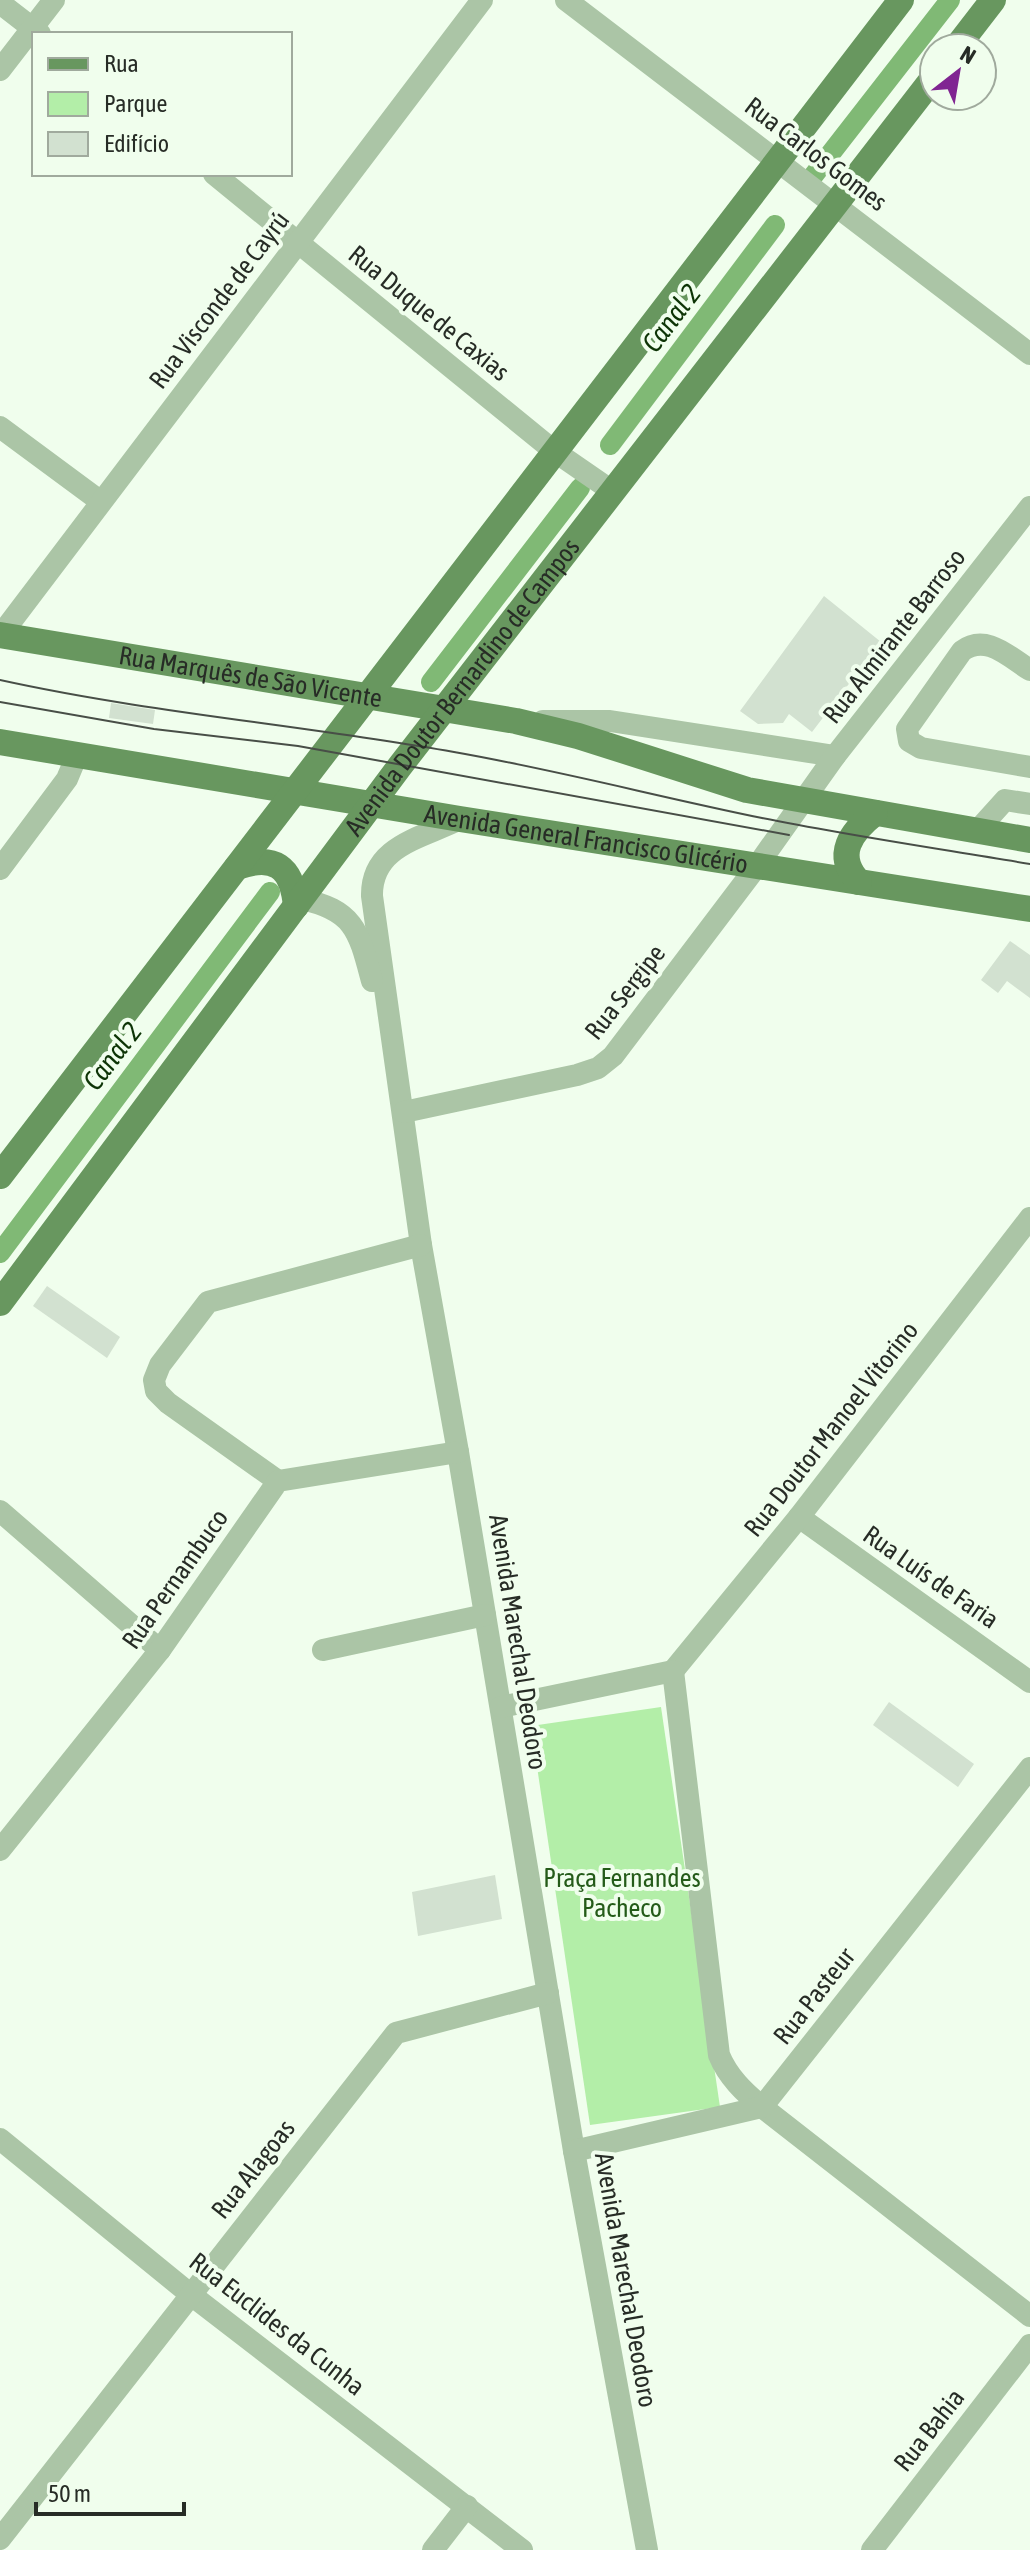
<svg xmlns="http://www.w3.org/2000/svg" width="1030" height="2550" viewBox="0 0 1030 2550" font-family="'Asap Condensed',sans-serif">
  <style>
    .green { fill: #b3eea8 }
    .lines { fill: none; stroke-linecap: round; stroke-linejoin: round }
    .canal { stroke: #80b975; stroke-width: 20 }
    .building { fill: #d2e1d0 }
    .minor { stroke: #abc5a6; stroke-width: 22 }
    .major { stroke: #68975f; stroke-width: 26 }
    .tram { stroke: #484e47; stroke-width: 2 }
    .labels { text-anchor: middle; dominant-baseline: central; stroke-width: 8; stroke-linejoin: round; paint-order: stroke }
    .street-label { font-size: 26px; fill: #272c26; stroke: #f0feed }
    .park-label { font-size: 26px; fill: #245b19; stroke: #f0feed }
    .water-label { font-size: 28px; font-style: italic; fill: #0d3406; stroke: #f0feed }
  </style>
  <rect width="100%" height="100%" fill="#f0feed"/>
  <polygon class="green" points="661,1707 720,2107 590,2125 531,1726"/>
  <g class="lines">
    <g class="canal">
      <polyline points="810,180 950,0"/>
      <polyline points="610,445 775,225"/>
      <polyline points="431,682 580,488"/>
      <polyline points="0,1253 270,892"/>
    </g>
  </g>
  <g class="building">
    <polygon points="824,596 881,642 812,732 789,714 783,723 758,724 740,711"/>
    <polygon points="111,703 155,710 153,724 109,718"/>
    <polygon points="1010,941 1030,955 1030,998 1007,981 998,993 981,980"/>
    <polygon points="47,1286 120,1337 107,1358 33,1306"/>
    <polygon points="889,1702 974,1764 958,1787 873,1725"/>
    <polygon points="495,1875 502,1919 418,1936 412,1892"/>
  </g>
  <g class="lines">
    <g class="minor">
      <polyline points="566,0 1030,354"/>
      <polyline points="0,3 40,34"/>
      <polyline points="0,70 54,0"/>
      <polyline points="214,174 554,451 612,491"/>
      <polyline points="0,427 100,501"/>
      <polyline points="0,636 482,0"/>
      <path d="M1030 670C1009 657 986 633 962 651L907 729 909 741 921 748 1030 767"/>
      <polyline points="543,721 610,721 835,756"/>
      <path d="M460 819C423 838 371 845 372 896L421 1245 458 1452 574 2151 647 2550"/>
      <polyline points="977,831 1005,800 1030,804"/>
      <polyline points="0,869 67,779 77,755"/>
      <path d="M301 899C355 910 359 932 372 981"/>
      <polyline points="404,1112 577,1075 598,1068 613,1056 757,866 835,756 1030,507"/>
      <polyline points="278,1481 168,1403 156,1391 154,1380 160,1365 208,1302 421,1245"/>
      <polyline points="0,1511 160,1650"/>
      <polyline points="799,1517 1030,1682"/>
      <polyline points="323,1650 485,1615"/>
      <polyline points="673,1671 799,1517 1030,1218"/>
      <path d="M501 1707 673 1671 719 2055C728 2077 744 2092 762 2107L1030 2316"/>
      <polyline points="0,1850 160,1650 278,1481 458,1452"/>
      <polyline points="0,2139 190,2294 522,2550"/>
      <polyline points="574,2151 762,2107 1030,1768"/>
      <polyline points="0,2539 396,2033 548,1993"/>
      <polyline points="433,2550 467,2506"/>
      <polyline points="872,2550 1030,2345"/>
    </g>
    <g class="major">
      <polyline points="956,48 993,0"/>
      <path id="s1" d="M0 635 516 721 578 736 747 790 1030 840"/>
      <path id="s2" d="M0 742 460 819 1030 909"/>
      <path d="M237 867C274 854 292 866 296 906"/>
      <path d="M859 882C833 855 852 831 875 813"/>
      <polyline points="0,1176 901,0"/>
      <path id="s3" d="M0 1303 400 766 934 77"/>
    </g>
    <g class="tram">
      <path d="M0 680C150 713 303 725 454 752 557 770 659 797 762 818 851 836 941 849 1030 864"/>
      <polyline points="0,702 154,729 298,746 789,835"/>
    </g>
  </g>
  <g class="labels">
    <g class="street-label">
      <text transform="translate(816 154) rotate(37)">Rua Carlos Gomes</text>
      <text transform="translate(219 300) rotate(-53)">Rua Visconde de Cayrú</text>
      <text transform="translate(429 313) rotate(39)">Rua Duque de Caxias</text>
      <text transform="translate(894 636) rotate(-52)">Rua Almirante Barroso</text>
      <text stroke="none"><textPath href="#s1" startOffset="254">Rua Marquês de São Vicente</textPath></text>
      <text stroke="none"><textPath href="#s3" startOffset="770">Avenida Doutor Bernardino de Campos</textPath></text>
      <text stroke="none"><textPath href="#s2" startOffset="594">Avenida General Francisco Glicério</textPath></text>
      <text transform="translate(625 992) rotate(-52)">Rua Sergipe</text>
      <text transform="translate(831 1429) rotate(-52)">Rua Doutor Manoel Vitorino</text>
      <text transform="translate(931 1577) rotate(35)">Rua Luís de Faria</text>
      <text transform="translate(175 1579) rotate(-55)">Rua Pernambuco</text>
      <text transform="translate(518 1642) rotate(81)">Avenida Marechal Deodoro</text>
      <text transform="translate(814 1996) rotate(-52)">Rua Pasteur</text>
      <text transform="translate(253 2169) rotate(-52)">Rua Alagoas</text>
      <text transform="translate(626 2280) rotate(80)">Avenida Marechal Deodoro</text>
      <text transform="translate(277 2324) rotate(38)">Rua Euclides da Cunha</text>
      <text transform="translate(929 2430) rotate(-52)">Rua Bahia</text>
    </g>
    <g class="park-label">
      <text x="622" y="1878">Praça Fernandes<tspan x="622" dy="30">Pacheco</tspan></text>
    </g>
    <g class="water-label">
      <text transform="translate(671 318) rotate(-53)">Canal 2</text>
      <text transform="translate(112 1056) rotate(-53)">Canal 2</text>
    </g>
  </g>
  <rect x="32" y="32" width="260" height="144" fill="#f0feed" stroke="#a0aa9d" stroke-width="2"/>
  <rect x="48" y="58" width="40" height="12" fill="#68975f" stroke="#a0aa9d" stroke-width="2"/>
  <text x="104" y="72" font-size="24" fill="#272c26">Rua</text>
  <rect x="48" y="92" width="40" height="24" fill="#b3eea8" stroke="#a0aa9d" stroke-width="2"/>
  <text x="104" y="112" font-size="24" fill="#272c26">Parque</text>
  <rect x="48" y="132" width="40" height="24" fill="#d2e1d0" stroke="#a0aa9d" stroke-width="2"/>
  <text x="104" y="152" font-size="24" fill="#272c26">Edifício</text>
  <g transform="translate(958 72) rotate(31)"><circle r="38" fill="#f0feed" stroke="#a0aa9d" stroke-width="2"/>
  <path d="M0-6L14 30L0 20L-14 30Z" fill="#802592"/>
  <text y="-12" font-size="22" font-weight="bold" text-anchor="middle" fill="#272c26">N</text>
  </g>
  <path d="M36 2502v12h148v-12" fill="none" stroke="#272c26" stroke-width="4"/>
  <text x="48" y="2502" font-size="24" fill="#272c26" stroke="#f0feed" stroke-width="6" paint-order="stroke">50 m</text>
</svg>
